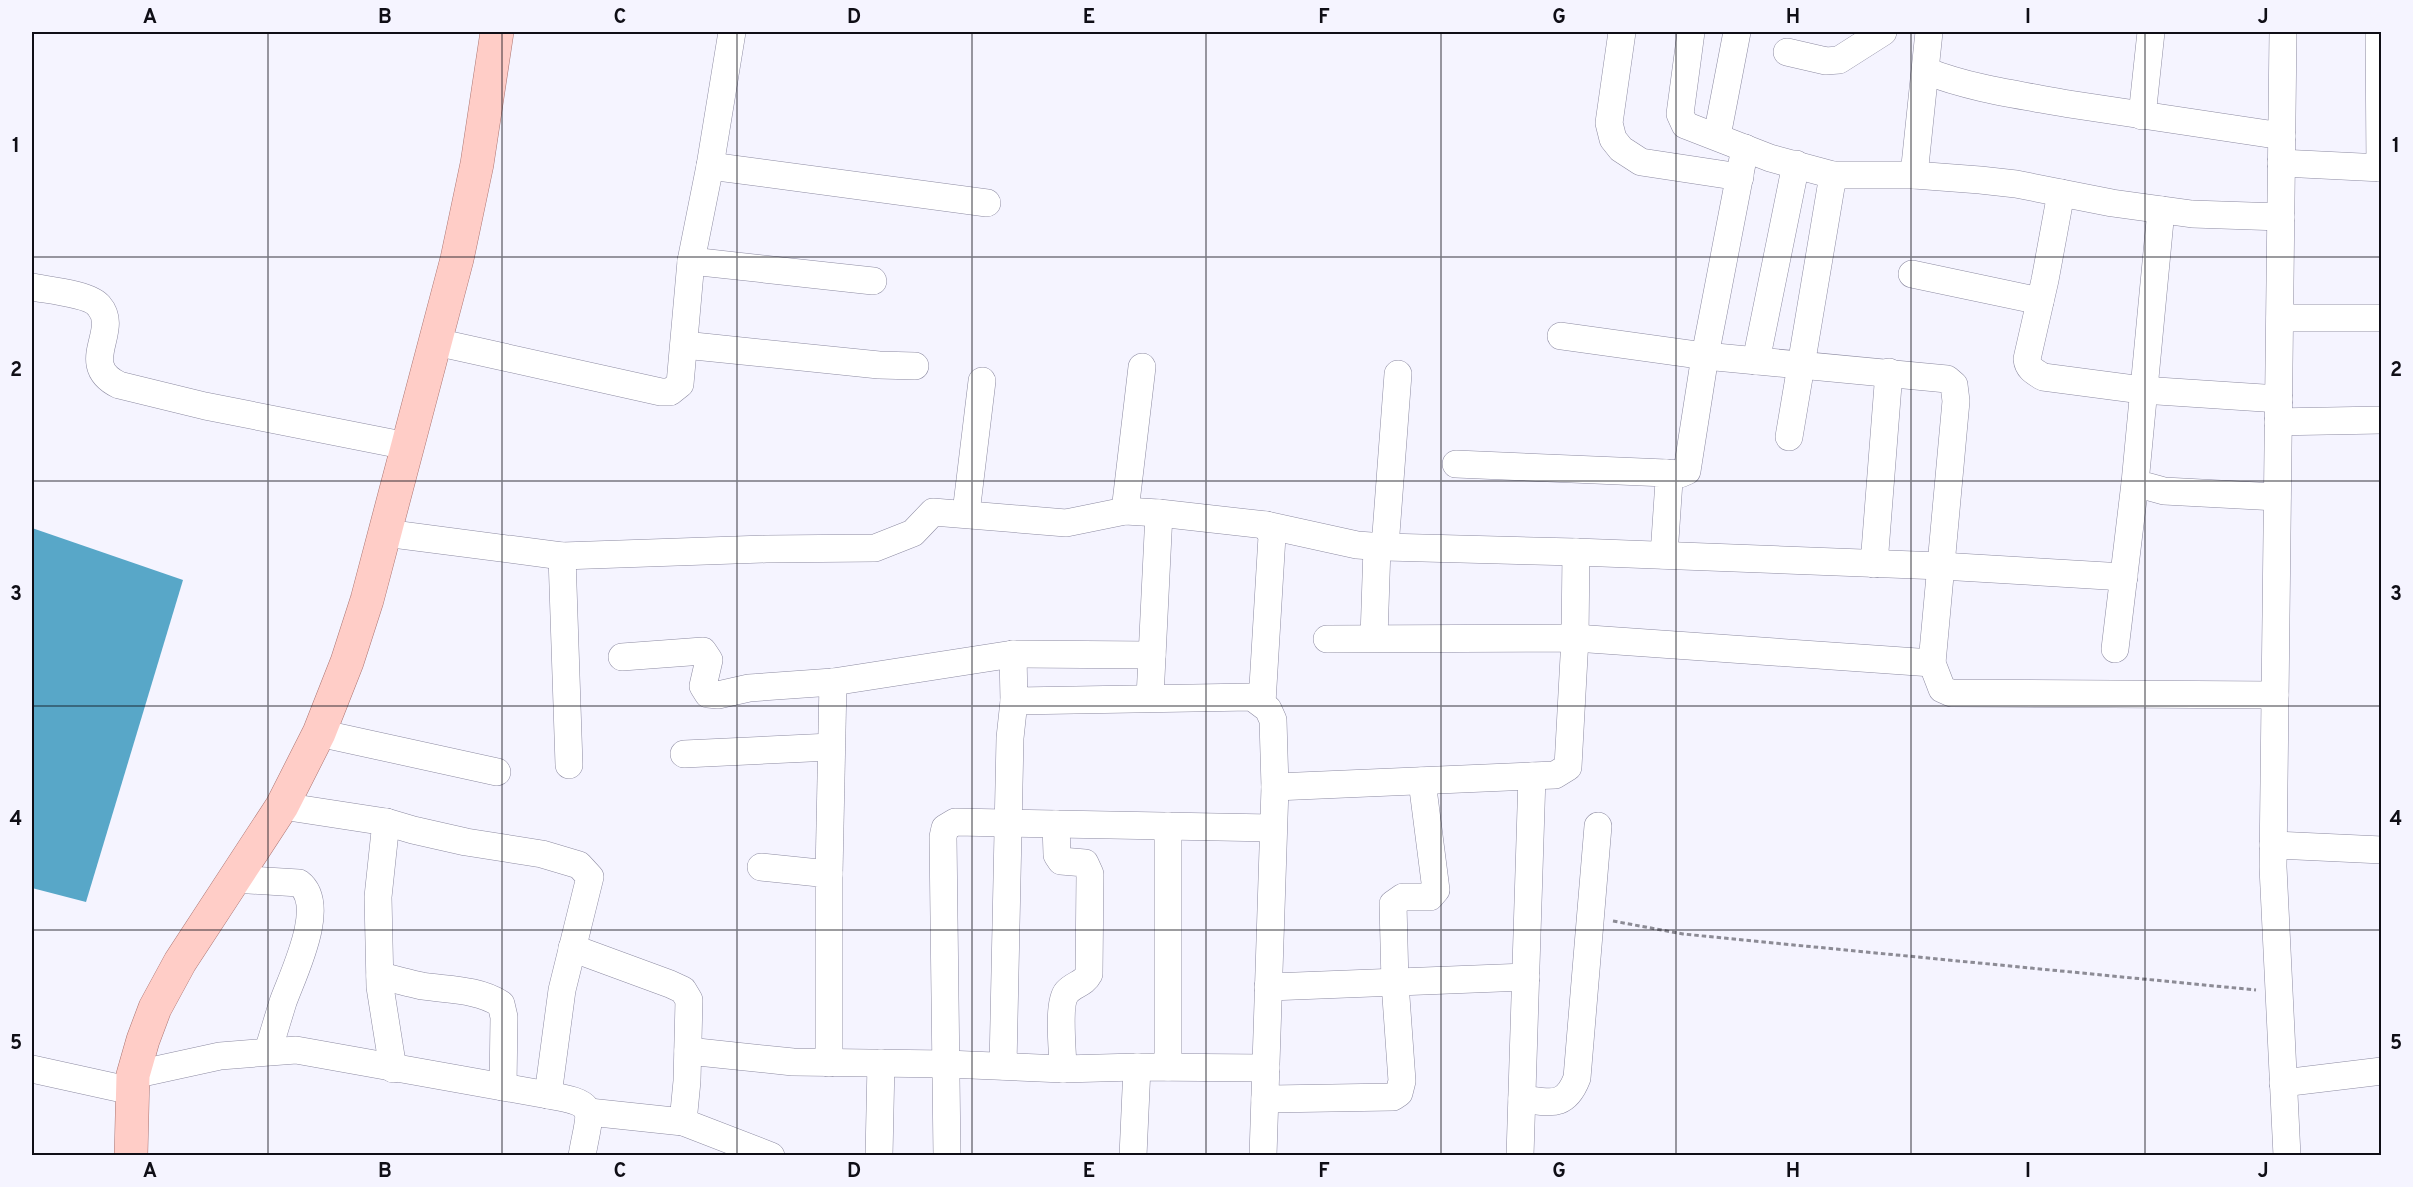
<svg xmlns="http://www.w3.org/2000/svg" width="2413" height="1187" viewBox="0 0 2413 1187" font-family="Overpass,sans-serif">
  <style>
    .water { fill: #58a7c8 }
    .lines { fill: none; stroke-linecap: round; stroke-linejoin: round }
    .minor-casing { stroke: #8d8ba2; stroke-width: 28 }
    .major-casing { stroke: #ab7471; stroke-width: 34 }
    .path { stroke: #8c8b95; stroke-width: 3; stroke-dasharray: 4.5 3; stroke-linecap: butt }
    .minor { stroke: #fff; stroke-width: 27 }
    .major { stroke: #ffcdc7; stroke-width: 33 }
    .grid { fill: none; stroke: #0f0e16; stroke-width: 1.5; stroke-opacity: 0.55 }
    .neatline { fill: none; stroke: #0f0e16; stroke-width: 2 }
    .grid-label { font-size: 20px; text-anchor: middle; font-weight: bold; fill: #0f0e16 }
  </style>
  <rect width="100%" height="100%" fill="#f5f4ff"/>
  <polygon class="water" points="32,528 183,580 86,902 32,888"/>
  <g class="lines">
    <defs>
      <g id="minor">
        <polyline points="1622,32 1609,123 1613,139 1621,149 1641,162 1740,177"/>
        <polyline points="1691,32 1680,114 1685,125 1770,158 1833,175 1914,175 1980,180 2016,184 2112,203 2192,214 2281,217"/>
        <polyline points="2283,32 2273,867 2287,1156"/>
        <polyline points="2379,32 2380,168"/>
        <polyline points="1787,52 1826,61 1839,60 1883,32"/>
        <path d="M1926 71C1972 89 2020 95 2069 104 2140 115 2211 126 2282 136"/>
        <polyline points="2142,116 2151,32"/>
        <polyline points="1717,136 1737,32"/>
        <polyline points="2281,163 2382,168"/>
        <polyline points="710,166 987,203"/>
        <polyline points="1914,175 1929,32"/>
        <path d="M2061 193 2045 280 2027 359C2028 369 2035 372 2043 377L2142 390 2279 399"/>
        <polyline points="2161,210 2135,483 2164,491 2277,497"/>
        <polyline points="691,261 873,281"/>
        <polyline points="1912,274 2040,301"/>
        <path d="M32 287C47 290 90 294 99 306 121 331 76 364 119 385L205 406 407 446"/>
        <polyline points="2280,318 2382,318"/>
        <polyline points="1561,336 1705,356 1947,379 1954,385 1956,401 1932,663 1942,689 1951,693 2275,695"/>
        <polyline points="436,342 661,392 670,392 680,384 691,261 710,166 732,32"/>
        <polyline points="684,345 879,365 915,366"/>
        <polyline points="1756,361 1796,164"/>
        <polyline points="2278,422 2382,420"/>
        <polyline points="1789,437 1833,175"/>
        <polyline points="1456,464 1666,473 1669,481 1664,555"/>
        <polyline points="1666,473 1680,474 1687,471 1705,356 1745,148"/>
        <polyline points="1125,511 1142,367"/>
        <polyline points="966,513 982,381"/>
        <polyline points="385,533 562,556 766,549 875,548 913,533 933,512 1066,523 1125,511 1159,513 1266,525 1357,545 1385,547 1576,552 1941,566 2124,577"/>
        <polyline points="1385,547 1398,374"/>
        <polyline points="562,556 569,765"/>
        <polyline points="1874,564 1889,372"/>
        <polyline points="1374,638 1377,547"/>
        <polyline points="1327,639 1575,638 1932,663"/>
        <polyline points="2115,649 2135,483"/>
        <polyline points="1013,654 1014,701 1252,697 1268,709 1273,720 1275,787 1263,1156"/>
        <polyline points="622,657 703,651 709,660 703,686 708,694 718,695 749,688 833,682 1013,654 1152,655"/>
        <polyline points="1150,698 1159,513"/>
        <polyline points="1262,703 1272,536 1266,525"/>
        <polyline points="319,733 497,772"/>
        <polyline points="684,754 831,747"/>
        <polyline points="1275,787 1555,775 1568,767 1575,638 1576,552"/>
        <polyline points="282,806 386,822 413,830 466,842 542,854 579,865 590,877 562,990 548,1095"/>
        <polyline points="386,822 378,897 380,987 393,1069"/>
        <path d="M1056 824 1057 855 1061 861 1085 863 1090 874 1089 974C1084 984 1074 984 1067 992 1057 1003 1063 1053 1063 1069"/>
        <polyline points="1168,826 1168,1067"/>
        <polyline points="2273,845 2382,850"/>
        <polyline points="761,867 829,874 829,1063"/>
        <polyline points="829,874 833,682"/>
        <path d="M233 879 299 883C328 905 293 974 283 1002 278 1018 273 1035 268 1051"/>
        <polyline points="572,948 670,984 683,990 689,1000 687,1081 683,1122"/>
        <path d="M380 976C394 979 408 983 422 986 448 990 478 989 501 1004L504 1017 503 1087"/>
        <polyline points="1268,987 1526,977"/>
        <polyline points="688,1051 793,1062 947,1064 1063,1069 1137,1067 1266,1068"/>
        <polyline points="1003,1066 1010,738 1014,701"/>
        <polyline points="32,1069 132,1091"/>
        <path d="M133 1075 220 1056 296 1050 548 1095C600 1104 590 1109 582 1156"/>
        <polyline points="2283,1083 2382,1071"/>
        <polyline points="1265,1099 1393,1097 1399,1093 1402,1081 1395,983 1393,904 1403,897 1430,897 1436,890 1422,781"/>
        <path d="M1522 1099C1550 1102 1565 1109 1577 1078L1598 826"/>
        <polyline points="589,1112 683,1122 771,1156"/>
        <polyline points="879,1156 881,1063"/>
        <polyline points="947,1156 943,837 945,828 955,822 1273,828"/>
        <polyline points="1133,1156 1137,1067"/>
        <polyline points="1520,1156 1532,776"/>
      </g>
      <polyline id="major" points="131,1156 133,1075 143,1040 155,1008 180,962 282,806 319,733 347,662 367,600 457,259 477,164 497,32"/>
    </defs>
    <use href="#minor" class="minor-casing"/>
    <use href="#major" class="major-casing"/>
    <polyline class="path" points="1613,921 1683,934 1743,940 2256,990"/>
    <use href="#minor" class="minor"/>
    <use href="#major" class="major"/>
  </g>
  <path class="grid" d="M268 32V1156M502 32V1156M737 32V1156M972 32V1156M1206 32V1156M1441 32V1156M1676 32V1156M1911 32V1156M2145 32V1156M32 257H2382M32 481H2382M32 706H2382M32 930H2382"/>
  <rect width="2413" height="1187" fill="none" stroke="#f5f4ff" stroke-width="66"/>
  <rect x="33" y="33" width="2347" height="1121" class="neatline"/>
  <g class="grid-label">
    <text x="150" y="23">A</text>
    <text x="385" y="23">B</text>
    <text x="620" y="23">C</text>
    <text x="854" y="23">D</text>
    <text x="1089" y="23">E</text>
    <text x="1324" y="23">F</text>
    <text x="1559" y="23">G</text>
    <text x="1793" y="23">H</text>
    <text x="2028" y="23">I</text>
    <text x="2263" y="23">J</text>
    <text x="16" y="152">1</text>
    <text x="2396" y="152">1</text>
    <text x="16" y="376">2</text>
    <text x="2396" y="376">2</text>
    <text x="16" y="600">3</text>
    <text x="2396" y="600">3</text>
    <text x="16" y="825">4</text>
    <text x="2396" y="825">4</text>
    <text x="16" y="1049">5</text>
    <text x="2396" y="1049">5</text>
    <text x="150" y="1177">A</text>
    <text x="385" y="1177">B</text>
    <text x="620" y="1177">C</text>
    <text x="854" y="1177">D</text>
    <text x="1089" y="1177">E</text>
    <text x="1324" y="1177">F</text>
    <text x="1559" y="1177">G</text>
    <text x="1793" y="1177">H</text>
    <text x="2028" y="1177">I</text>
    <text x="2263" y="1177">J</text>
  </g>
</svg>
